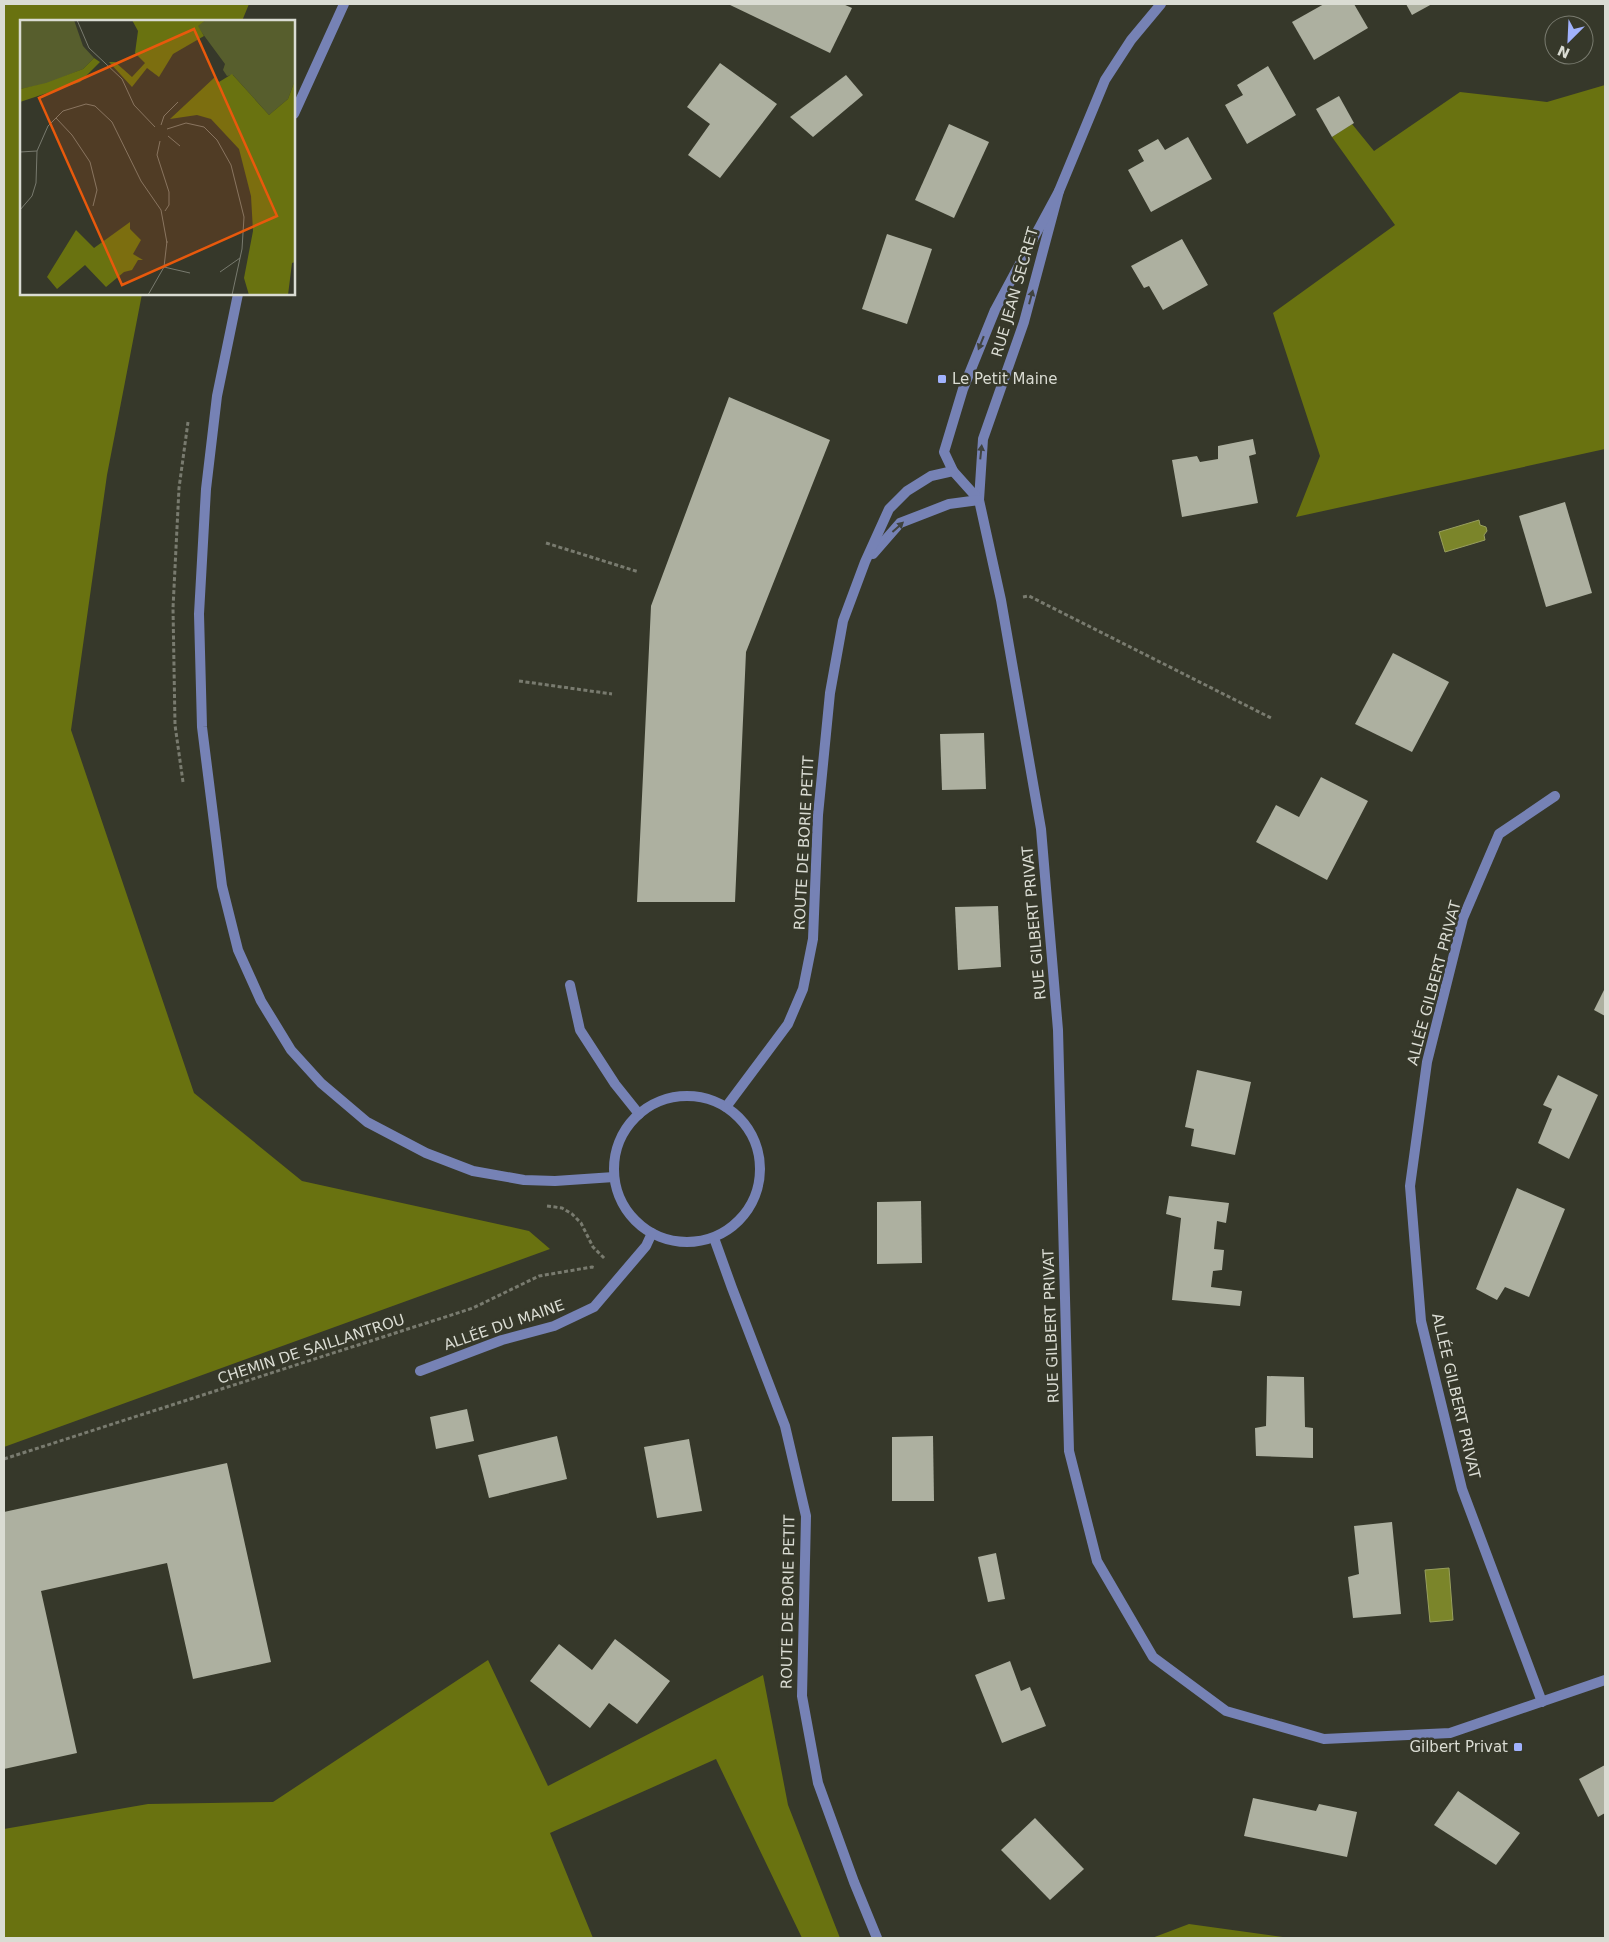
<svg xmlns="http://www.w3.org/2000/svg" width="1609" height="1942" viewBox="0 0 1609 1942" font-family="'DejaVu Sans',sans-serif">
  <style>
    .forest { fill: #697210 }
    .water { fill: #7b852a; stroke: #989f5d }
    .building { fill: #adb0a0 }
    .lines { fill: none; stroke-linecap: round; stroke-linejoin: round }
    .path { stroke: #797b6f; stroke-width: 3; stroke-dasharray: 4 2.5; stroke-linecap: butt }
    .lane { stroke: #7682b5; stroke-width: 10 }
    .street { stroke: #7682b5; stroke-width: 10 }
    .oneway { fill: #40433f }
    .poi-dot { fill: #a1b2fd; stroke: #36382a; stroke-width: 2 }
    .labels { text-anchor: middle; dominant-baseline: central; stroke-width: 5; stroke-linejoin: round; paint-order: stroke }
    .street-label { font-size: 15px; fill: #dadcd3; stroke: #36382a }
    .poi-label { font-size: 15px; fill: #dadcd3; stroke: #36382a; text-anchor: start }
    .inset-road { fill: none; stroke: #787a6e; stroke-width: 1 }
    .view { fill: #e8590c; fill-opacity: 0.15; stroke: #e8590c; stroke-width: 2.5 }
    .inset-edge { fill: none; stroke: #dadcd3; stroke-width: 2.5 }
  </style>
  <rect width="100%" height="100%" fill="#36382a"/>
  <g class="forest">
    <polygon points="4,4 249,4 242,21 21,21 21,294 142,294 107,475 71,730 194,1093 302,1181 529,1231 550,1249 4,1447"/>
    <polygon points="1605,85 1605,449 1296,517 1320,456 1273,313 1395,225 1332,137 1352,124 1374,151 1460,92 1547,102"/>
    <polygon points="488,1660 548,1786 763,1675 788,1805 840,1938 802,1938 716,1759 550,1833 593,1938 4,1938 4,1829 148,1804 273,1802"/>
    <polygon points="1189,1924 1290,1938 1152,1938"/>
  </g>
  <g class="water">
    <polygon points="1479,520 1480,525 1486,527 1487,531 1484,535 1485,540 1445,552 1439,532"/>
    <polygon points="1449,1568 1453,1620 1430,1622 1425,1570"/>
  </g>
  <g class="building">
    <polygon points="728,4 843,4 852,8 830,53"/>
    <polygon points="1324,4 1354,4 1368,28 1314,60 1292,22"/>
    <polygon points="1406,4 1432,4 1412,15"/>
    <polygon points="720,63 777,104 720,178 688,155 710,124 687,107"/>
    <polygon points="1268,66 1296,115 1247,144 1225,105 1243,95 1237,85"/>
    <polygon points="846,75 863,95 813,137 790,117"/>
    <polygon points="1339,96 1354,123 1332,137 1316,109"/>
    <polygon points="949,124 989,142 954,218 915,200"/>
    <polygon points="1188,137 1212,179 1151,212 1128,170 1144,161 1138,150 1158,139 1165,150"/>
    <polygon points="887,234 932,249 907,324 862,309"/>
    <polygon points="1182,239 1208,285 1163,310 1149,286 1144,288 1131,266"/>
    <polygon points="729,397 830,440 746,652 735,902 637,902 651,606"/>
    <polygon points="1253,439 1256,454 1249,456 1258,503 1182,517 1172,460 1197,456 1200,462 1218,459 1218,446"/>
    <polygon points="1565,502 1592,593 1546,607 1519,516"/>
    <polygon points="1393,653 1449,682 1412,752 1355,724"/>
    <polygon points="984,733 986,789 942,790 940,734"/>
    <polygon points="1321,777 1368,801 1327,880 1256,842 1276,805 1299,817"/>
    <polygon points="998,906 1001,967 958,970 955,907"/>
    <polygon points="1605,988 1605,1016 1594,1010"/>
    <polygon points="1197,1070 1251,1082 1235,1155 1191,1146 1194,1129 1185,1127"/>
    <polygon points="1558,1075 1598,1095 1569,1159 1538,1143 1552,1109 1543,1105"/>
    <polygon points="1517,1188 1565,1209 1529,1297 1505,1287 1497,1300 1476,1289"/>
    <polygon points="1169,1196 1229,1203 1226,1223 1217,1221 1214,1249 1224,1250 1222,1270 1213,1271 1211,1287 1242,1291 1240,1306 1172,1300 1181,1218 1166,1214"/>
    <polygon points="921,1201 922,1263 877,1264 877,1202"/>
    <polygon points="1267,1376 1304,1377 1305,1427 1313,1428 1313,1458 1256,1456 1255,1428 1266,1426"/>
    <polygon points="467,1409 474,1441 436,1449 430,1417"/>
    <polygon points="557,1436 567,1479 489,1498 478,1455"/>
    <polygon points="933,1436 934,1501 892,1501 892,1437"/>
    <polygon points="689,1439 702,1511 657,1518 644,1447"/>
    <polygon points="227,1463 271,1662 193,1679 167,1563 41,1591 77,1753 4,1769 4,1512"/>
    <polygon points="1392,1522 1401,1614 1353,1618 1348,1577 1359,1574 1354,1526"/>
    <polygon points="996,1553 1005,1599 988,1602 978,1557"/>
    <polygon points="615,1639 670,1681 637,1724 609,1703 590,1728 530,1681 559,1644 592,1670"/>
    <polygon points="1010,1661 1021,1691 1030,1687 1046,1726 1002,1743 975,1675"/>
    <polygon points="1605,1765 1605,1813 1598,1817 1579,1779"/>
    <polygon points="1458,1791 1520,1833 1496,1865 1434,1825"/>
    <polygon points="1253,1798 1316,1811 1319,1804 1357,1812 1347,1857 1244,1836"/>
    <polygon points="1035,1818 1084,1869 1050,1900 1001,1850"/>
  </g>
  <g class="lines">
    <g class="path">
      <polyline points="546,543 639,572"/>
      <polyline points="1023,597 1029,596 1273,719"/>
      <polyline points="519,681 612,694"/>
      <polyline points="183,782 175,725 173,608 179,488 188,422"/>
      <polyline points="547,1206 562,1208 572,1214 581,1223 593,1247 605,1259"/>
      <polyline points="4,1459 473,1308 539,1276 592,1267 596,1268"/>
    </g>
    <polyline class="lane" points="570,985 580,1030 615,1084 639,1114"/>
    <g class="street">
      <polyline points="294,114 344,4"/>
      <polyline points="1059,191 1024,322 983,439 979,500 1001,600 1041,829 1058,1030 1069,1451 1097,1561 1153,1657 1226,1711 1324,1739 1450,1733 1605,1680"/>
      <polyline points="238,294 217,396 206,489 199,614 202,727 222,886 238,950 261,1001 291,1050 321,1083 367,1122 426,1153 473,1171 524,1180 555,1181 614,1177"/>
      <polyline points="979,500 953,471 944,452 963,389 995,310 1059,191 1105,80 1131,40 1161,4"/>
      <polyline points="873,554 900,523 949,504 979,500"/>
      <circle cx="687" cy="1169" r="73"/>
      <polyline points="726,1107 788,1024 803,989 813,939 818,815 830,693 843,621 865,562 889,509 907,491 931,476 953,471"/>
      <polyline points="714,1238 732,1288 785,1426 806,1516 802,1696 818,1783 854,1882 877,1938"/>
      <polyline points="420,1371 502,1340 554,1326 594,1307 646,1246 652,1233"/>
      <polyline points="1542,1702 1462,1489 1421,1321 1410,1186 1427,1062 1463,918 1499,834 1555,796"/>
    </g>
  </g>
  <defs><path id="oneway-solid" d="M-6-.8H1V-3.2L6.5 0L1 3.2V.8H-6Z" transform="scale(1.25)"/></defs>
  <g class="oneway">
    <use href="#oneway-solid" transform="translate(1031 297) rotate(-75)"/>
    <use href="#oneway-solid" transform="translate(981 343) rotate(112)"/>
    <use href="#oneway-solid" transform="translate(981 452) rotate(-84)"/>
    <use href="#oneway-solid" transform="translate(898 527) rotate(-42)"/>
  </g>
  <g class="poi-dot">
    <rect x="937" y="374" width="10" height="10" rx="2.5"/>
    <rect x="1513" y="1742" width="10" height="10" rx="2.5"/>
  </g>
  <g class="labels">
    <g class="street-label">
      <text transform="translate(1015 292) rotate(-74)">RUE JEAN SECRET</text>
      <text transform="translate(804 843) rotate(-87)">ROUTE DE BORIE PETIT</text>
      <text transform="translate(1034 923) rotate(-95)">RUE GILBERT PRIVAT</text>
      <text transform="translate(1434 983) rotate(-75)">ALLÉE GILBERT PRIVAT</text>
      <text transform="translate(504 1325) rotate(-19)">ALLÉE DU MAINE</text>
      <text transform="translate(1051 1326) rotate(-92)">RUE GILBERT PRIVAT</text>
      <text transform="translate(311 1349) rotate(-18)">CHEMIN DE SAILLANTROU</text>
      <text transform="translate(1456 1396) rotate(77)">ALLÉE GILBERT PRIVAT</text>
      <text transform="translate(788 1602) rotate(-89)">ROUTE DE BORIE PETIT</text>
    </g>
    <g class="poi-label">
      <text x="952" y="379">Le Petit Maine</text>
      <text x="1508" y="1747" text-anchor="end">Gilbert Privat</text>
    </g>
  </g>
  <g transform="translate(20 20)">
    <rect width="275" height="275" fill="#36382a"/>
    <path d="M0 0H54L63 26 74 38 63 49 26 64 0 69ZM186 0H275V60L268 79 249 95 213 55 207 56 203 50 205 44 177 6Z" fill="#575e2d"/>
    <path d="M112 0H186L178 6 184 16 153 34 139 57 127 48 112 67 89 42H95L112 57 125 43 115 33 118 11ZM74 38 80 42 60 62 0 82V69L26 63 63 49ZM212 54 249 95 268 79 275 60V242L272 243 268 275H229L224 258 233 211 231 176 219 129 191 99 177 95 150 99 195 57 199 62ZM110 202V209L121 220 113 234 123 240H118L112 250 104 252 86 267 65 245 37 269 27 257 56 210 74 228Z" fill="#697210"/>
    <path class="inset-road" d="M57 0 69 28 102 59 114 85 135 107M36 98 52 115 70 142 77 170 73 186M141 105 144 96 158 82M147 109 166 103 184 107 197 120 211 145 224 197 222 229 212 275M148 116 160 126M140 121 137 135 149 172V185L145 191M0 132 17 131M0 190 12 176 16 163 17 131 28 106 43 91 66 84 75 86 92 102 121 161 141 190 147 223M144 247 170 253M200 252 220 238M128 275 144 247 147 221"/>
    <path class="view" d="M174 9 257 196 102 265 19 78Z"/>
    <rect width="275" height="275" class="inset-edge"/>
  </g>
  <rect width="1609" height="1942" fill="none" stroke="#dadcd3" stroke-width="10"/>
  <g transform="translate(1569 40) rotate(204)"><circle r="24" fill="#36382a" stroke="#787a6e"/>
  <path d="M0-4L9 19L0 12L-9 19Z" fill="#a1b2fd"/>
  <text y="-8" font-size="14" font-weight="bold" text-anchor="middle" fill="#dadcd3">N</text>
  </g>
</svg>
